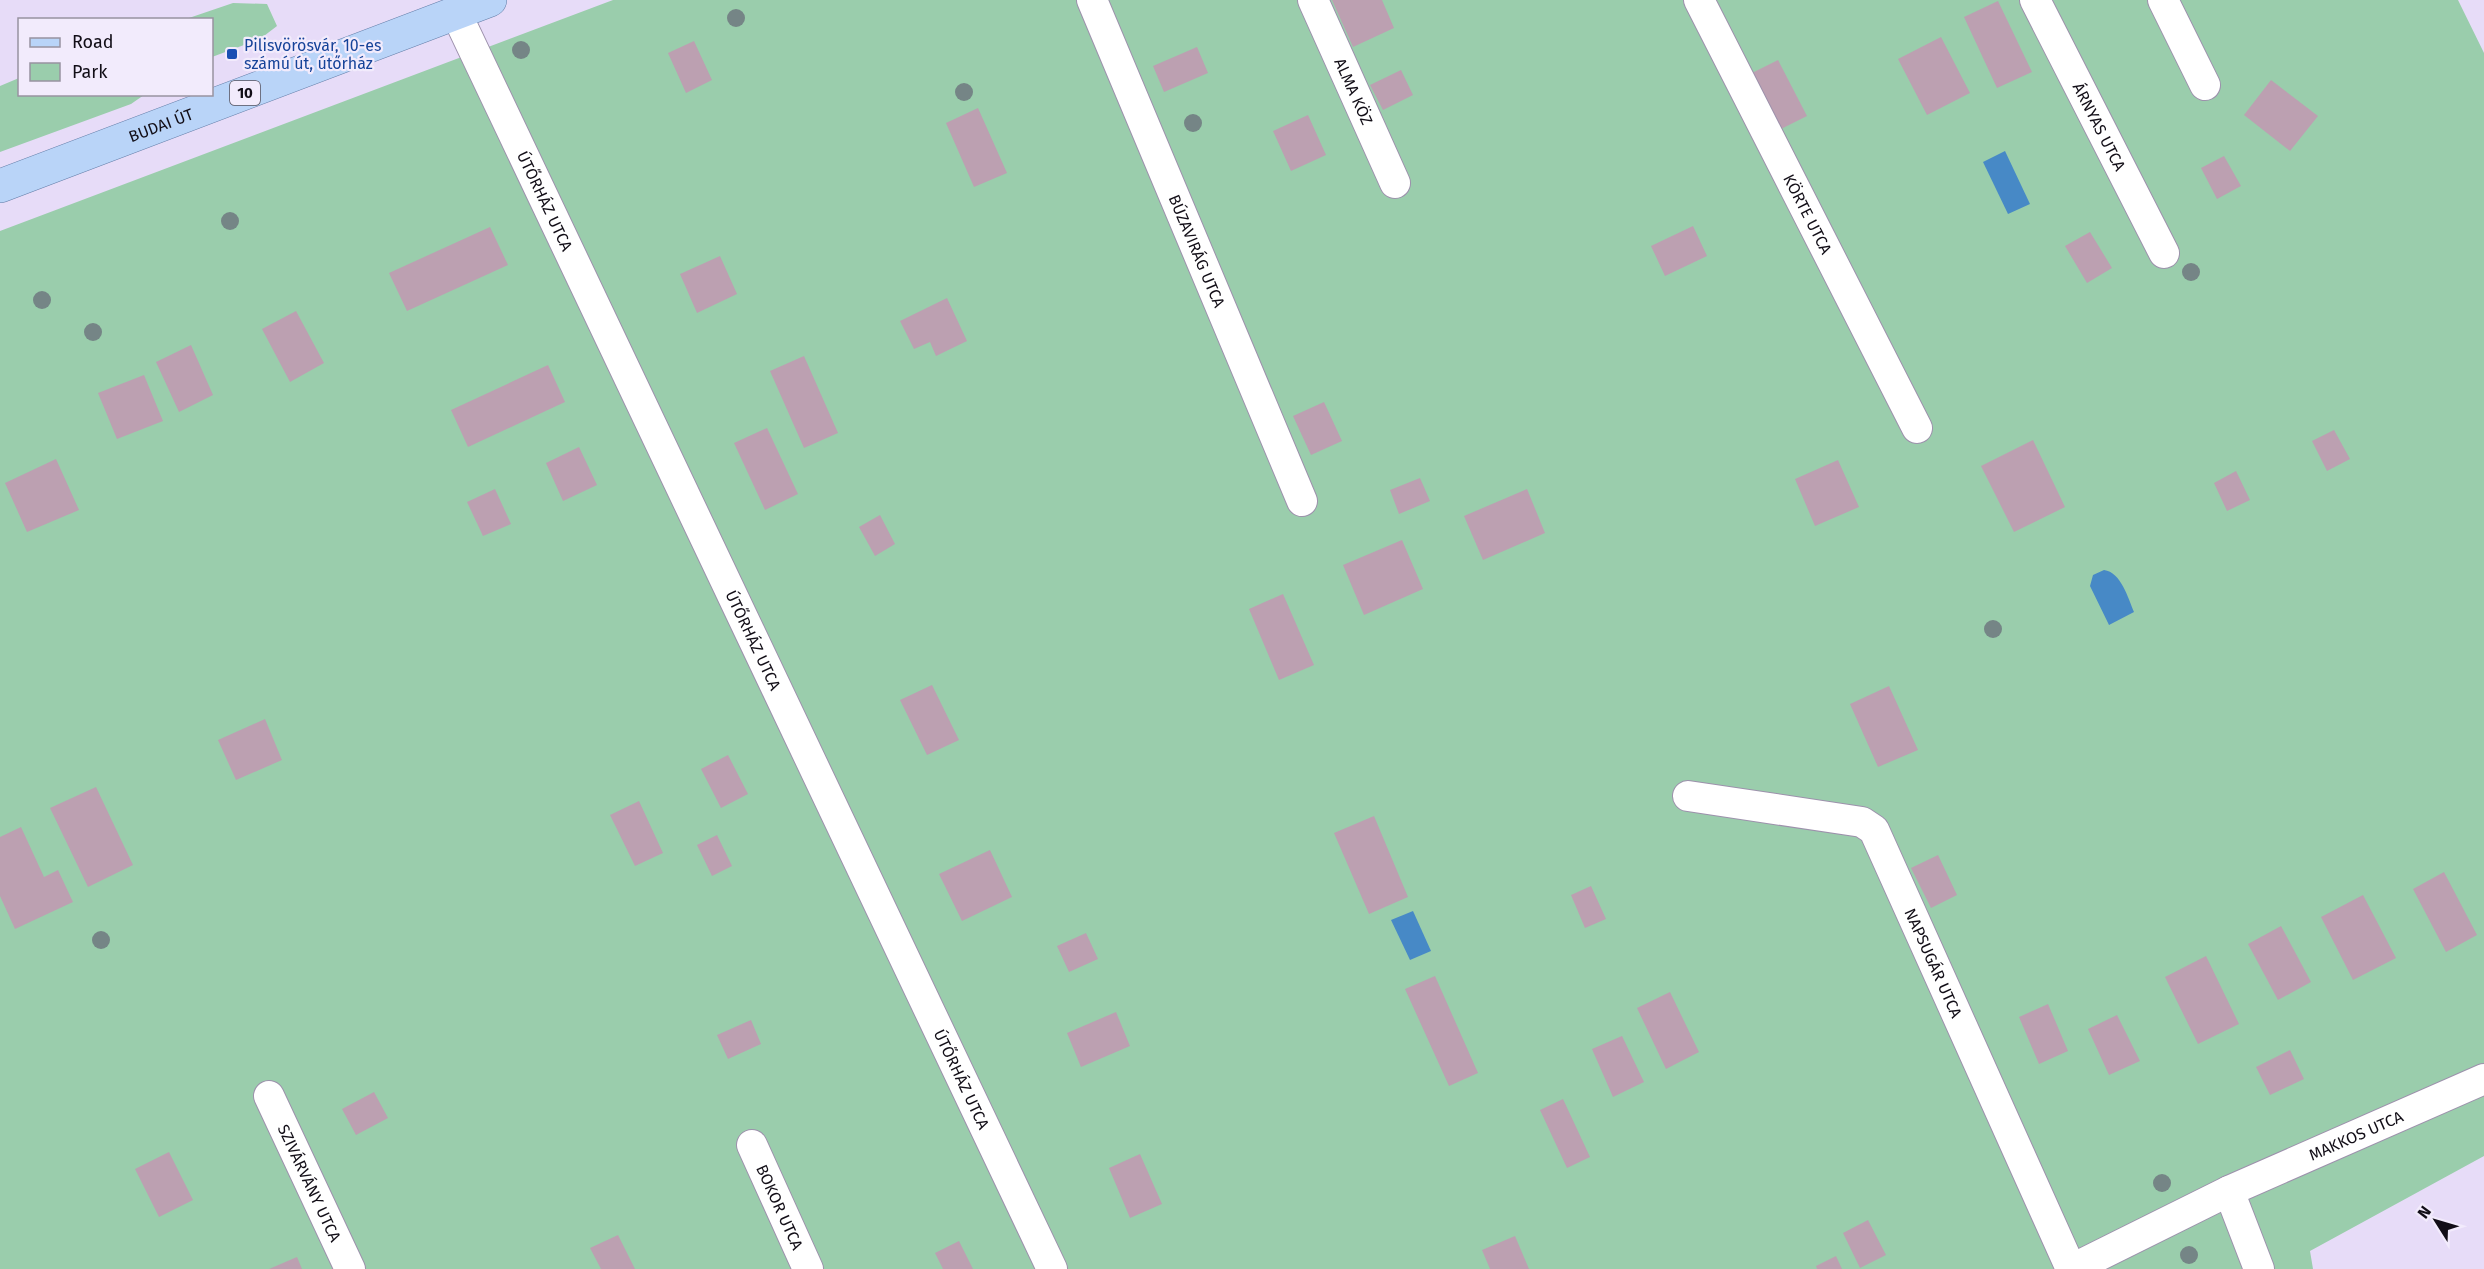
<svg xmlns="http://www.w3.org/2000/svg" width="2484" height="1269" viewBox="0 0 2484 1269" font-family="'Fira Sans',sans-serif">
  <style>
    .green { fill: #9acdac }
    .water { fill: #4789c6 }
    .building { fill: #bca0b1 }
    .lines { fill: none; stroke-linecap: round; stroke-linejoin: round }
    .minor-casing { stroke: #9d91ac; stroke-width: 32 }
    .primary-casing { stroke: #617ca6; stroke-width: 34 }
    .minor { stroke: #fff; stroke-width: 30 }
    .primary { stroke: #b9d4f8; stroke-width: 33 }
    .tree { fill: #758586 }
    .transit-dot { fill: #1a4fb4; stroke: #f2ebfc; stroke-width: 2 }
    .labels { text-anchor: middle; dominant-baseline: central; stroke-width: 4.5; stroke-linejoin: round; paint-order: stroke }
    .shield { fill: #f2ebfc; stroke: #55505c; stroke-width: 1.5 }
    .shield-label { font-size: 15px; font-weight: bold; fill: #120e17 }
    .transit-label { font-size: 16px; fill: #164399; stroke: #f2ebfc; text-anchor: start }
    .street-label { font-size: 16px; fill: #120e17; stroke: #f2ebfc }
  </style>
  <rect width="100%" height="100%" fill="#e7dcf8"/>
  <g class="green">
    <polygon points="613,0 2458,0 2484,53 2484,1156 2310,1251 2313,1269 0,1269 0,231"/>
    <polygon points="233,3 267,4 277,26 260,39 212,57 212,20 186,19"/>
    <polygon points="19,78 20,94 144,95 131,104 0,152 0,86"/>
  </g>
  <g class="water">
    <polygon points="2005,151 2030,204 2008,214 1983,162"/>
    <path d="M2104 570C2121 572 2128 598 2134 612L2109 625 2090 586 2093 575Z"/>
    <polygon points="1413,911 1431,951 1410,960 1391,920"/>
  </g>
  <g class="building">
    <polygon points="1332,0 1382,0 1394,28 1353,47"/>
    <polygon points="1998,1 2032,72 1997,88 1964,17"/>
    <polygon points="1941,37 1970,93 1927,115 1898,59"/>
    <polygon points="694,41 712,80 686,93 668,53"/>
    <polygon points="1197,47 1208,73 1164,92 1153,66"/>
    <polygon points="1778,60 1807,116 1779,130 1750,74"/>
    <polygon points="1401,70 1413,95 1383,110 1370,85"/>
    <polygon points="2271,80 2318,116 2290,151 2244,115"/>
    <polygon points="978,108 1007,173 974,187 946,123"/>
    <polygon points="1308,115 1326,155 1291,171 1273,131"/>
    <polygon points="2224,156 2241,186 2217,199 2201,168"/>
    <polygon points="1693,226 1707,256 1665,276 1651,246"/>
    <polygon points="490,227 508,265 407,311 389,273"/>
    <polygon points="2090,232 2112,268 2087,283 2065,246"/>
    <polygon points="720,256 737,294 697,313 680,274"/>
    <polygon points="947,298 967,341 936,356 930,342 914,349 900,321"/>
    <polygon points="296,311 324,363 290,382 262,329"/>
    <polygon points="191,345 213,395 179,412 156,362"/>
    <polygon points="804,356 838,433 804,448 770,371"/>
    <polygon points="548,365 565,402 468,447 451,410"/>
    <polygon points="144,375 163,421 117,439 98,393"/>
    <polygon points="1324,402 1342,441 1311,455 1293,416"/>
    <polygon points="767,428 798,494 765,510 734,443"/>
    <polygon points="2334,430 2350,459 2327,471 2312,441"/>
    <polygon points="2033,440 2065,507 2014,532 1981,466"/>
    <polygon points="579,447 597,485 563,501 546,463"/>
    <polygon points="56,459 79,510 27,532 5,483"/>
    <polygon points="1838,460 1859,507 1815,526 1795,479"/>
    <polygon points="2236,471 2250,500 2227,511 2214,483"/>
    <polygon points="1420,478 1430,501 1399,514 1390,490"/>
    <polygon points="495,489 511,524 483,536 467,502"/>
    <polygon points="1527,489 1545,533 1483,560 1464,516"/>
    <polygon points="880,515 895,544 875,556 859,527"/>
    <polygon points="1402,540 1423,589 1364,615 1343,565"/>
    <polygon points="1283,594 1314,665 1279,680 1249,609"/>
    <polygon points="932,685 959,740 927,755 900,700"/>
    <polygon points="1889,686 1918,750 1878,767 1850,704"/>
    <polygon points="265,719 282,760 236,780 218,740"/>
    <polygon points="728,755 748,794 721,808 701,769"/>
    <polygon points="96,787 133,865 88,887 50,808"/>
    <polygon points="639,801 663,853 635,866 610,815"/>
    <polygon points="1374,816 1408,897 1369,914 1334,833"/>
    <polygon points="21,827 44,877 58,870 73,902 15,929 0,896 0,837"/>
    <polygon points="717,835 732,866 712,876 697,845"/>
    <polygon points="990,850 1012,897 962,921 939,874"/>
    <polygon points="1938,855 1957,895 1931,908 1911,868"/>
    <polygon points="2444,872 2477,935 2446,952 2413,889"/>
    <polygon points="1591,886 1606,919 1585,928 1571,895"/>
    <polygon points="2363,895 2396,958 2353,980 2321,917"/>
    <polygon points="2281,926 2311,982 2278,1000 2248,944"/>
    <polygon points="1086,933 1098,959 1069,972 1057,946"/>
    <polygon points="2206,956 2239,1024 2198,1044 2165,977"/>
    <polygon points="1435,976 1478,1073 1449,1086 1405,989"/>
    <polygon points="1670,992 1699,1052 1666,1069 1637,1008"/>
    <polygon points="2048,1004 2068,1051 2039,1064 2019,1017"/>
    <polygon points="1116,1012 1130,1046 1081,1067 1067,1033"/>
    <polygon points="2117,1015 2140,1061 2109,1075 2088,1029"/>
    <polygon points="751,1020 761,1044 728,1059 717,1035"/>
    <polygon points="1622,1036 1644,1082 1613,1097 1592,1049"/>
    <polygon points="2290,1050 2304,1079 2270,1095 2256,1067"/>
    <polygon points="374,1092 388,1118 356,1135 342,1109"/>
    <polygon points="1563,1099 1590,1157 1567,1168 1540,1110"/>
    <polygon points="169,1152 193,1200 159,1217 135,1169"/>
    <polygon points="1140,1154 1162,1204 1130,1218 1109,1168"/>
    <polygon points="1868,1220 1886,1255 1860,1268 1843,1233"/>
    <polygon points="618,1235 635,1269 601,1269 590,1248"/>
    <polygon points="1515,1236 1529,1269 1490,1269 1482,1250"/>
    <polygon points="959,1241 973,1269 943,1269 935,1253"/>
    <polygon points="1836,1256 1842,1269 1817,1269 1816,1266"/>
    <polygon points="297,1257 302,1269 269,1269"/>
  </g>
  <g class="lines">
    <defs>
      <g id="minor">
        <path id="s1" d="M1092 0 1302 501"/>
        <path id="s2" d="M1313 0 1395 183"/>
        <path id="s3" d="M1699 0 1917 428"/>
        <path id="s4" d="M2035 0 2164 253"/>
        <polyline points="2163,0 2205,85"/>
        <path id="s5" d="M456 13 1052 1269"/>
        <path id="s6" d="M1688 796 1862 822 1874 830 2071 1269"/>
        <path id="s7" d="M269 1096 350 1269"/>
        <path id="s8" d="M752 1145 808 1269"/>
        <polyline points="2072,1269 2229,1191"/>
        <path id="s9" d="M2259 1269 2229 1191 2484 1079"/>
      </g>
      <g id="primary">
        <path id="s10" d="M0 186 490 0"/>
      </g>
    </defs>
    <use href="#minor" class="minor-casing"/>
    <use href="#primary" class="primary-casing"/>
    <use href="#minor" class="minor"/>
    <use href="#primary" class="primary"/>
  </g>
  <g class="tree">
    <circle cx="736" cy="18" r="9"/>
    <circle cx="521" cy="50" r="9"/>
    <circle cx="964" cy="92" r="9"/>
    <circle cx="1193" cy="123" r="9"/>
    <circle cx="230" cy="221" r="9"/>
    <circle cx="2191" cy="272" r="9"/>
    <circle cx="42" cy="300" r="9"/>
    <circle cx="93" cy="332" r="9"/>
    <circle cx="1993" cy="629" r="9"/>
    <circle cx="101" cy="940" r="9"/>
    <circle cx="2162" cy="1183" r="9"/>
    <circle cx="2189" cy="1255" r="9"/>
  </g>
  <rect class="transit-dot" x="226" y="48" width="12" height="12" rx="3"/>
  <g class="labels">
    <rect class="shield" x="230" y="81" width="30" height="24" rx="4.5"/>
    <g class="shield-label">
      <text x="245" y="93">10</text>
    </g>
    <g class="transit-label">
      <text x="244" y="45">Pilisvörösvár, 10-es<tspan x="244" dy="18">számú út, útőrház</tspan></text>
    </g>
    <g class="street-label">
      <text stroke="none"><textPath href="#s2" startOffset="100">ALMA KÖZ</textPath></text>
      <text stroke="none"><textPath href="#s10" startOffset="172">BUDAI ÚT</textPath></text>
      <text stroke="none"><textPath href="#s4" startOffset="142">ÁRNYAS UTCA</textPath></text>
      <text stroke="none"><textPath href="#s5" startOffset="208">ÚTŐRHÁZ UTCA</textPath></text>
      <text stroke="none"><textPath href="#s3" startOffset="240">KÖRTE UTCA</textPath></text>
      <text stroke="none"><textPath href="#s1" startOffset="272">BÚZAVIRÁG UTCA</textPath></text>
      <text stroke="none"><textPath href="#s5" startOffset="694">ÚTŐRHÁZ UTCA</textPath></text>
      <text stroke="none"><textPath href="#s6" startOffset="336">NAPSUGÁR UTCA</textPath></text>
      <text stroke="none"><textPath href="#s5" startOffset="1180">ÚTŐRHÁZ UTCA</textPath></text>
      <text stroke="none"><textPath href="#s9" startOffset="222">MAKKOS UTCA</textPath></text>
      <text stroke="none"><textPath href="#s7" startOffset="96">SZIVÁRVÁNY UTCA</textPath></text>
      <text stroke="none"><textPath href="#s8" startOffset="68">BOKOR UTCA</textPath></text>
    </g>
  </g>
  <rect x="18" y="18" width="195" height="78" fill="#f2ebfc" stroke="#9893a0" stroke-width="1.5"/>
  <rect x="30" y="38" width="30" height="9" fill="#b9d4f8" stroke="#9893a0" stroke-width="1.5"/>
  <text x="72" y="48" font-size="18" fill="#120e17">Road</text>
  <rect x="30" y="63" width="30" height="18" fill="#9acdac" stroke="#9893a0" stroke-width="1.5"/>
  <text x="72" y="78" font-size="18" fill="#120e17">Park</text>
  <g transform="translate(2436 1221) rotate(307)" stroke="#f2ebfc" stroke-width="4.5" paint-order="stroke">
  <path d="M0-4.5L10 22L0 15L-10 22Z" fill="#120e17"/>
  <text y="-9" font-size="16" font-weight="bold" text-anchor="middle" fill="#120e17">N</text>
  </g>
</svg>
